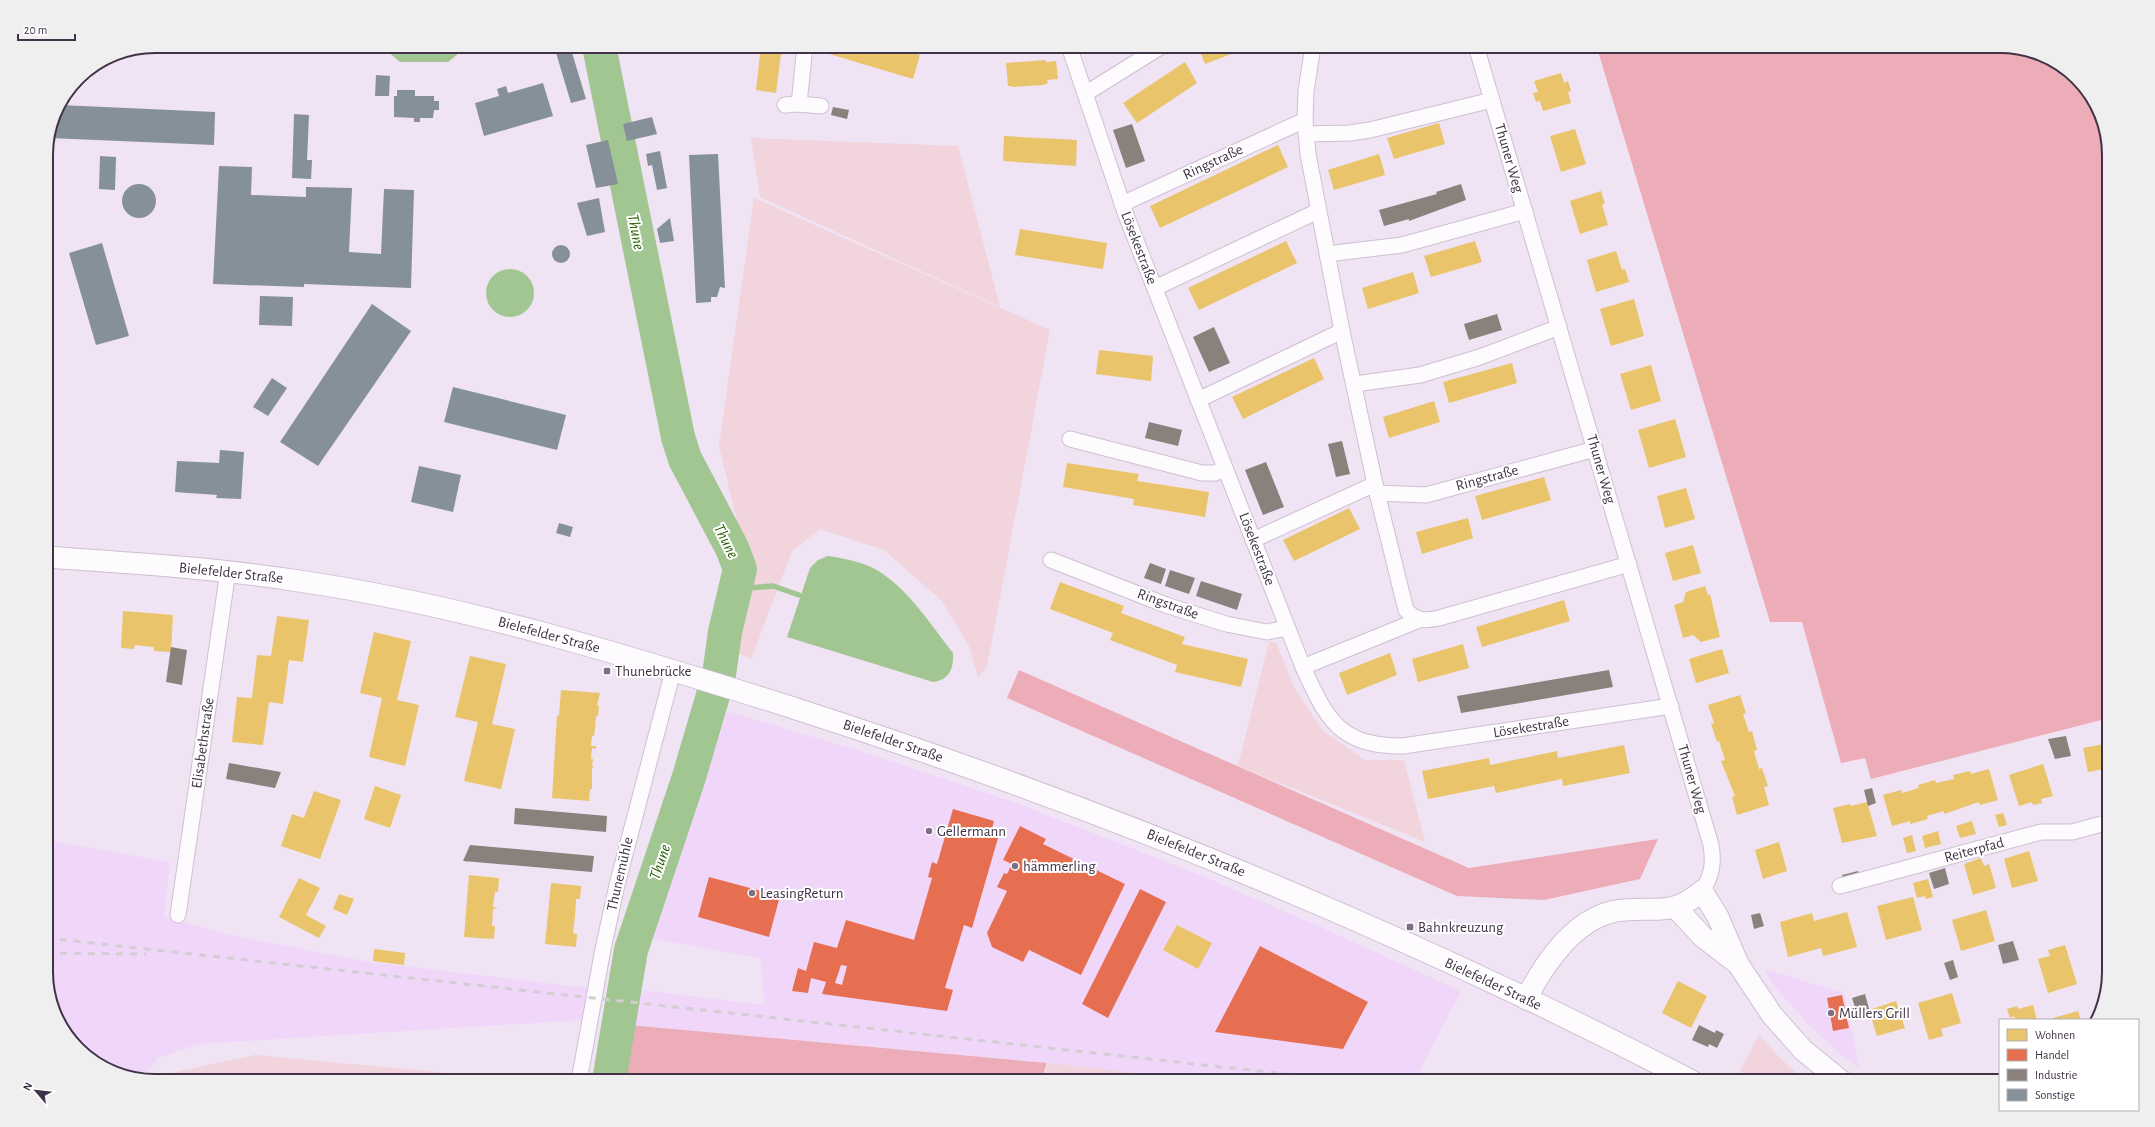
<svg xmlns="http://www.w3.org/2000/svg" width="2155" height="1127" viewBox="0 0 2155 1127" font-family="'Alegreya Sans',sans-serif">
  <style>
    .built { fill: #f0d7fa }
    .green { fill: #f1d4dc }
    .forest { fill: #ecadb8 }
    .water { fill: #a2c691 }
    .homes { fill: #e9c46a }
    .shops { fill: #e76f51; fill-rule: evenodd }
    .industry { fill: #8a817c }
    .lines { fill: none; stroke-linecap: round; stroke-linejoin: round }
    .stream { stroke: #a2c691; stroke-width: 5.5 }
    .river { stroke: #a2c691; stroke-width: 34 }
    .building { fill: #859098 }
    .street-casing { stroke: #cdc0d1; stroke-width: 17 }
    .secondary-casing { stroke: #cdc0d1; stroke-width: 23 }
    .street { stroke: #fdfbfd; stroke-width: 15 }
    .secondary { stroke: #fdfbfd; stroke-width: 21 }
    .rail { stroke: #d2ced4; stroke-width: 3; stroke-dasharray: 7 7; stroke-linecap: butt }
    .poi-dot { fill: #7e7084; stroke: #fff; stroke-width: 1.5 }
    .labels { text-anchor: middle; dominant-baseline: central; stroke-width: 4; stroke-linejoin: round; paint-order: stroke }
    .street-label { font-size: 15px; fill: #413247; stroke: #fff }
    .poi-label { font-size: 15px; fill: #413247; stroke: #fff; text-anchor: start }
    .water-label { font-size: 16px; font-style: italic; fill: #2b6006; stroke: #fff }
    .rim { fill: none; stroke: #413247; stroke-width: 2 }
  </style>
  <rect width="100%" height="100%" fill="#f0e3f4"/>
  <g class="built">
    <polygon points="727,711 860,751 1008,800 1195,873 1305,920 1461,991 1416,1078 1440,1081 1209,1081 1048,1063 629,1025 632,989 765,1005 760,958 653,939"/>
    <polygon points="46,840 170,862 164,917 235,936 370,962 587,988 584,1020 198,1044 158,1058 142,1078 107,1070 64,1032 46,979"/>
    <polygon points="1764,969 1844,993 1859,1068 1839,1053 1806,1022 1774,986"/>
  </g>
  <g class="green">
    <polygon points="751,138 958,146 1000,307 760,197"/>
    <polygon points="754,198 1050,330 987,667 978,677 969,646 942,601 884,550 820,529 792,551 751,659 736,652 748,567 719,446"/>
    <polygon points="1269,642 1276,642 1294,687 1322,730 1365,760 1404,760 1425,842 1238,766"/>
    <polygon points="1759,1035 1780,1058 1805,1081 1755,1081 1740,1071"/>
    <polygon points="255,1055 533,1081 159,1081 166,1074"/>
    <polygon points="1048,1063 1209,1081 1043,1081"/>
  </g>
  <g class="forest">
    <polygon points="1614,46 2000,46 2048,57 2091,95 2109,148 2109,718 1871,779 1865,758 1841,763 1802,622 1770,622 1598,51"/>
    <polygon points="1019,670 1469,868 1658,839 1640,879 1544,900 1457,896 1007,698"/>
    <polygon points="623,1024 629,1025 1047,1063 1041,1081 616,1081"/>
  </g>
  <g class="water">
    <polygon points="381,46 468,46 448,62 400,62"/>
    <circle cx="510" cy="293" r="24"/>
    <path d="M828 556C843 558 862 562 875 569 907 587 931 625 953 653 954 669 949 680 933 682L787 637 810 568 818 560Z"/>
  </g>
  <g class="homes">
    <polygon points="761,46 782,46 776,93 756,90"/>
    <polygon points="828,46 891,46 920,55 913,79 826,53"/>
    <polygon points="1198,46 1252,46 1205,64"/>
    <polygon points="1046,60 1046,62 1056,61 1058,79 1047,80 1048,83 1043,85 1012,87 1012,86 1008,86 1006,63"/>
    <polygon points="1185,62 1197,83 1137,123 1123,103"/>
    <polygon points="1561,73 1564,83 1568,81 1571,91 1568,92 1571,103 1543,111 1540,101 1536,102 1533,93 1538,92 1534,81"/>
    <polygon points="1439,123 1445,144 1394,159 1387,138"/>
    <polygon points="1575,129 1586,164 1561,172 1550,136"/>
    <polygon points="1004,136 1077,140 1076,166 1003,161"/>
    <polygon points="1278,145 1288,167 1160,228 1150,206"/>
    <polygon points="1379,154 1385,175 1334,190 1328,170"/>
    <polygon points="1601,191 1605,203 1602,205 1608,225 1580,234 1570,201"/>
    <polygon points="1020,229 1107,243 1103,269 1015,255"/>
    <polygon points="1286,241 1297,263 1199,310 1188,288"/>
    <polygon points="1475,241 1482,262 1431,277 1424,256"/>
    <polygon points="1616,251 1622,270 1625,269 1629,282 1596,292 1587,260"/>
    <polygon points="1413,272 1419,293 1368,309 1362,288"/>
    <polygon points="1634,299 1644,336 1611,346 1600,309"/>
    <polygon points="1099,350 1153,356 1151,381 1096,374"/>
    <polygon points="1314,358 1324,379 1243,419 1232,397"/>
    <polygon points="1512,363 1517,383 1449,403 1443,382"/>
    <polygon points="1651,365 1661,401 1631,410 1620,374"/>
    <polygon points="1434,401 1440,422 1389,438 1383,417"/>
    <polygon points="1675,419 1686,457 1649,468 1638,430"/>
    <polygon points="1067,463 1139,474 1137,481 1209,492 1205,517 1133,505 1134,499 1063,487"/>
    <polygon points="1544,477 1551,500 1482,520 1475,496"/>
    <polygon points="1686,488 1695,519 1665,528 1657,496"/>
    <polygon points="1349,508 1360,529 1294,561 1283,540"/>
    <polygon points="1468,518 1473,538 1422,554 1416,532"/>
    <polygon points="1693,545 1701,573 1673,581 1665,553"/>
    <polygon points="1060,582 1124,606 1121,613 1185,637 1182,644 1248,659 1241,687 1175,672 1177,665 1110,640 1113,633 1050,609"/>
    <polygon points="1705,586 1708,595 1710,594 1720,637 1701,642 1693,635 1683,638 1674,605 1683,602 1686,592"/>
    <polygon points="1564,600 1570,621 1482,647 1476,627"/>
    <polygon points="123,611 173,615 171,652 154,651 154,647 135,645 134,649 121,648"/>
    <polygon points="277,616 309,620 303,662 289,660 283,704 269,702 263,745 232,742 237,697 252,698 257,655 271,656"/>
    <polygon points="374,632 411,641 397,700 419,705 405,766 369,757 382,698 360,693"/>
    <polygon points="1463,644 1469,668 1418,682 1412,659"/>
    <polygon points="1722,649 1729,673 1696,683 1689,659"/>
    <polygon points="1390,653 1397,675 1347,695 1339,673"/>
    <polygon points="470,656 506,664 492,724 515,729 501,789 464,781 478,722 455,717"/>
    <polygon points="561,690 600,693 597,705 599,706 598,716 596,716 595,727 597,727 595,728 594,736 592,736 591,746 596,746 596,749 592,748 591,759 593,759 592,766 594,766 592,768 592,789 590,789 589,799 590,801 552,798 557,715 559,716"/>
    <polygon points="1740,695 1746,713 1743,714 1749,732 1752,731 1757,750 1754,751 1759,769 1762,768 1768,786 1764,787 1769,805 1737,815 1732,797 1735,796 1721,761 1725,760 1719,741 1717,742 1711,724 1714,723 1708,705"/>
    <polygon points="2109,743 2109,768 2088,772 2083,748"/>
    <polygon points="1624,745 1630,773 1563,786 1562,779 1496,793 1494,786 1428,799 1422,771 1489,758 1490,765 1557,751 1558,758"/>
    <polygon points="2043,764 2053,796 2041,799 2042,803 2033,805 2032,802 2019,806 2009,775"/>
    <polygon points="1989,769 1998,800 1980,805 1979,802 1944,814 1944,811 1927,816 1928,819 1910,824 1910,821 1892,826 1883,795 1901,790 1902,793 1919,788 1918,785 1935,780 1936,783 1954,779 1953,775 1970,771 1971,774"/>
    <polygon points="375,786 401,795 390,828 364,819"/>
    <polygon points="314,791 341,800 320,859 281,846 292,814 304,818"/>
    <polygon points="1867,802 1877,836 1842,843 1833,808 1850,804 1851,806"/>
    <polygon points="2003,813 2007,825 1999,827 1995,815"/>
    <polygon points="1972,821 1976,834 1960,838 1956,826"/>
    <polygon points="1938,831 1941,844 1925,848 1922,836"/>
    <polygon points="1912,835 1916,851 1907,853 1903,838"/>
    <polygon points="1779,842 1787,871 1763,879 1755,850"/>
    <polygon points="2029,851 2038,881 2012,888 2004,859"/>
    <polygon points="1981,858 1984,866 1989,864 1996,888 1973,895 1964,864"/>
    <polygon points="469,875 499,878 498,892 495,891 493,907 498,908 493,909 492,926 495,926 494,939 464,937"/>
    <polygon points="299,878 320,888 306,915 326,926 319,938 279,917"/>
    <polygon points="1928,879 1933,897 1926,899 1925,896 1917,898 1913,883"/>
    <polygon points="551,883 581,886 580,899 576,899 575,916 573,933 577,934 576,947 545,944"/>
    <polygon points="339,894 354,899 347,915 333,909"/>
    <polygon points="1913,897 1922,930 1886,940 1877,906"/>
    <polygon points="1986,910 1995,941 1961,951 1952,920"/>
    <polygon points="1847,912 1857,947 1823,956 1821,948 1788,957 1780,922 1812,913 1814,921"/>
    <polygon points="1177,925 1212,943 1198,969 1163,950"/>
    <polygon points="2065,945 2077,984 2048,993 2038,959 2050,956 2048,950"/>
    <polygon points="374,949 405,953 404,965 373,961"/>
    <polygon points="1678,981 1707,996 1691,1028 1662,1013"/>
    <polygon points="1952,993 1961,1023 1941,1029 1943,1036 1929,1040 1918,1003"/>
    <polygon points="1896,1001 1905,1028 1877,1036 1869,1010"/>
    <polygon points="2033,1005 2037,1020 2015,1020 2014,1016 2010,1018 2007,1009 2017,1006 2018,1009"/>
    <polygon points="2078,1011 2081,1020 2053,1020 2053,1018"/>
  </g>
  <g class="shops">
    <polygon points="46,598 49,599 47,626 46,626"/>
    <path d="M953 809 994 821 990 836 998 838 972 928 964 925 945 988 953 990 947 1011 822 994 826 982 811 978 808 993 792 991 798 968 806 971 814 942 837 948 846 920 914 940 932 878 928 877 932 862 937 864ZM841 965 847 966 842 985 835 983Z"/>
    <polygon points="1020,826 1046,839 1043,844 1125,884 1081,975 1029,950 1023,962 992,947 987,933 1007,891 997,887 1004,873 1007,874 1012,864 1003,860"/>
    <polygon points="709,877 780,896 769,937 698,917"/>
    <polygon points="1140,889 1166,902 1108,1018 1082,1004"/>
    <polygon points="1260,946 1368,1002 1343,1049 1215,1032"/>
    <polygon points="1842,995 1849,1028 1833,1031 1827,998"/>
  </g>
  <g class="industry">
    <polygon points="833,107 849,110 847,119 831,115"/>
    <polygon points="1132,124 1145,161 1126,168 1113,130"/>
    <polygon points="1461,184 1466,200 1409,221 1409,219 1384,226 1379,210 1437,194 1436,192"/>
    <polygon points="1497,314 1502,330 1469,340 1464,324"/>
    <polygon points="1214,327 1230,363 1209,372 1193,337"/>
    <polygon points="1149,422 1182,430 1178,446 1145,438"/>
    <polygon points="1342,441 1350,474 1336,477 1328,444"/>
    <polygon points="1266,462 1284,507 1263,515 1245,470"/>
    <polygon points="1150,563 1166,569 1161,584 1144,578"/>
    <polygon points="1170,570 1195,578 1189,594 1165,586"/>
    <polygon points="1201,581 1242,594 1237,610 1196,596"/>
    <polygon points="171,647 187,650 182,685 166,682"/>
    <polygon points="1609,670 1613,687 1461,713 1457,696"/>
    <polygon points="2066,736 2071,756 2055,759 2048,739"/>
    <polygon points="229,763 281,772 275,788 226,779"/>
    <polygon points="1872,788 1876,803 1868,806 1864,790"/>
    <polygon points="515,808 607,816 606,832 514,824"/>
    <polygon points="470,845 594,856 592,872 463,861"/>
    <polygon points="1945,868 1949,884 1934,889 1929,873"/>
    <polygon points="1858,871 1861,879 1845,883 1842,875"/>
    <polygon points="1760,913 1764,926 1754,929 1751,915"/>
    <polygon points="2013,941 2019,960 2003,964 1998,945"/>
    <polygon points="1953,960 1958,977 1950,980 1944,963"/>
    <polygon points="1865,994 1871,1016 1859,1020 1852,998"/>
    <polygon points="1699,1025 1715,1033 1716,1030 1724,1034 1717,1048 1709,1044 1708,1047 1692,1040"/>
  </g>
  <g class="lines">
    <polyline class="stream" points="735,589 773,586 799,595"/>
    <polyline class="river" points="599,46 678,437 685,459 732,548 740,569 725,632 719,675 689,777 631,950 609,1081"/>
  </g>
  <g class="building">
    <polygon points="286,46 296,46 296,54 285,54"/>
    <polygon points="554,46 570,46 586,99 571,103"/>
    <polygon points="376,75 390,76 389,96 375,96"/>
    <polygon points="543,83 553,116 484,136 475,103 499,96 497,89 506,86 508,93"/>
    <polygon points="397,90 415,90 415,96 434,96 434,101 439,101 439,110 434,110 433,118 420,118 420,122 414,122 414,118 394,117 394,96 397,96"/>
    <polygon points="60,105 215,112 214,145 49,138 54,113"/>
    <polygon points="294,114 309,115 307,160 312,160 311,179 292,178"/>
    <polygon points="652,117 657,134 627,141 623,124"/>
    <polygon points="608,140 618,184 596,188 586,145"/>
    <polygon points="660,151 667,188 657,190 652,165 648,166 646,154"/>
    <polygon points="718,154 725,288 720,287 717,297 711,297 711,302 696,303 689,155"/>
    <polygon points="100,156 116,157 115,190 99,189"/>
    <polygon points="219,166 252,167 251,195 306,197 306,187 352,188 349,252 381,254 384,189 414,190 411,288 304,284 304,287 213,284"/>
    <circle cx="139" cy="201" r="17"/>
    <polygon points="599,198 605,232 587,236 577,203"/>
    <polygon points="670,218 674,241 660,243 657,229"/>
    <polygon points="102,243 129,336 96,345 69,253"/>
    <circle cx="561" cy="254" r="9"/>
    <polygon points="260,296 293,297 292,326 259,325"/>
    <polygon points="372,304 411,331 318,466 280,442"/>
    <polygon points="272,378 287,388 268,416 253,407"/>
    <polygon points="453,387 566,415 557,450 444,422"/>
    <polygon points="220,450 244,452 241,499 216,498 217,495 175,492 177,461 219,463"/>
    <polygon points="419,466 461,475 453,512 411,502"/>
    <polygon points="559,523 573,527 570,537 556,533"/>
  </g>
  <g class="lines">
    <defs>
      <g id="street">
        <path d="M1069 46 1126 215 1303 667C1327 720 1339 746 1403 746L1671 706"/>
        <path d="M1313 46 1306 91 1305 120 1308 154 1342 331 1377 493 1406 610C1416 621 1425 621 1439 618L1629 564"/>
        <path d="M1476 46 1711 845C1714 863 1712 876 1702 891"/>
        <polyline points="1085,94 1162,46"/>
        <polyline points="799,104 821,106"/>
        <polyline points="785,105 799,104 805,46"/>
        <polyline points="1306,134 1350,133 1370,130 1492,100"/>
        <polyline points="1122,204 1305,120"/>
        <polyline points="1327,254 1402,245 1525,211"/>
        <polyline points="1155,288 1318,211"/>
        <polyline points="1355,384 1420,375 1480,357 1559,327"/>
        <polyline points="1198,400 1342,331"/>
        <polyline points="1070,439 1202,473 1215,473 1225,469"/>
        <polyline points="1377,493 1426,495 1595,449"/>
        <polyline points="1253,540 1375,484"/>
        <polyline points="1051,560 1166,605 1226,624 1267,632 1287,628"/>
        <polyline points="1303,667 1419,620"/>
        <polyline points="1840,886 2041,832 2072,832 2109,822"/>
        <polyline points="178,915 228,571"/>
        <polyline points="579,1081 603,949 617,885 673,671"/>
      </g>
      <g id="secondary">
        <path d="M46 557C131 563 215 568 299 581 463 605 622 654 781 704 1094 804 1400 929 1692 1081"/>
        <polyline points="1676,908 1703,937 1738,964"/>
        <path d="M1526 999C1545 962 1578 913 1624 910 1658 907 1673 916 1702 891L1718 917 1738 964 1772 1015 1803 1050 1841 1081"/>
      </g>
    </defs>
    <use href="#street" class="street-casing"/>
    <use href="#secondary" class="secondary-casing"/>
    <use href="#street" class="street"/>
    <use href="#secondary" class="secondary"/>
    <g class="rail">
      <polyline points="46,938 1350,1081"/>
      <polyline points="46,953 146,954"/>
    </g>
  </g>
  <g class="poi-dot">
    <rect x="603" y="667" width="8" height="8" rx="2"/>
    <circle cx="929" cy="831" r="4"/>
    <circle cx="1015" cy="866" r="4"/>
    <circle cx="752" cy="893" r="4"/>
    <rect x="1406" y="923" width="8" height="8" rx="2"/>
    <circle cx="1831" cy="1013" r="4"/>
  </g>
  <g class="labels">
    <g class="street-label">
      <text transform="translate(1509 158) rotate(74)">Thuner Weg</text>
      <text transform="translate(1213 162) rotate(-25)">Ringstraße</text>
      <text transform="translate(1139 248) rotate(69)">Lösekestraße</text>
      <text transform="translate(1601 469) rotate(74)">Thuner Weg</text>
      <text transform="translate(1487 478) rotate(-15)">Ringstraße</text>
      <text transform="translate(1257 549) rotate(69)">Lösekestraße</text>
      <text transform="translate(231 573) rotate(6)">Bielefelder Straße</text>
      <text transform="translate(1168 604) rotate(20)">Ringstraße</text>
      <text transform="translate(549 635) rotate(15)">Bielefelder Straße</text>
      <text transform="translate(1531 727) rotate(-9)">Lösekestraße</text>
      <text transform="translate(893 741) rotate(19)">Bielefelder Straße</text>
      <text transform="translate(203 743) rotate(-82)">Elisabethstraße</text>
      <text transform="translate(1692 779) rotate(74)">Thuner Weg</text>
      <text transform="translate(1974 850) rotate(-15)">Reiterpfad</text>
      <text transform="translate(1196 853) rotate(22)">Bielefelder Straße</text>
      <text transform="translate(620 874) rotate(-77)">Thunemühle</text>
      <text transform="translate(1493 984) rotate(25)">Bielefelder Straße</text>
    </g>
    <g class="poi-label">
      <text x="615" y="671">Thunebrücke</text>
      <text x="937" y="831">Gellermann</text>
      <text x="1023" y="866">hämmerling</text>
      <text x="760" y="893">LeasingReturn</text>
      <text x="1418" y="927">Bahnkreuzung</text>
      <text x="1839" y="1013">Müllers Grill</text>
    </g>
    <g class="water-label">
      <text transform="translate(636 232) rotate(79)">Thune</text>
      <text transform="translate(726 541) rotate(63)">Thune</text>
      <text transform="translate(660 862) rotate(-71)">Thune</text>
    </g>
  </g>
  <path d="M0 0H2155V1127H0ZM155 53H2000A102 102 0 0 1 2102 155V972A102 102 0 0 1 2000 1074H155A102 102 0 0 1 53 972V155A102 102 0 0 1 155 53Z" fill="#f0eff0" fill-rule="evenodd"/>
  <path class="rim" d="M155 53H2000A102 102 0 0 1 2102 155V972A102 102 0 0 1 2000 1074H155A102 102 0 0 1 53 972V155A102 102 0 0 1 155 53Z"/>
  <rect x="1999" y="1019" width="140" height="92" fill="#ffffff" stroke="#b3adb5"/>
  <rect x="2007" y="1029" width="20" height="12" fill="#e9c46a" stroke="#b3adb5"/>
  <text x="2035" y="1039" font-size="12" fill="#413247">Wohnen</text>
  <rect x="2007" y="1049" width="20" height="12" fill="#e76f51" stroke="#b3adb5"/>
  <text x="2035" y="1059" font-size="12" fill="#413247">Handel</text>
  <rect x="2007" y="1069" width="20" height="12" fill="#8a817c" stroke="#b3adb5"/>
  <text x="2035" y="1079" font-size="12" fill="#413247">Industrie</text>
  <rect x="2007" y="1089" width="20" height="12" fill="#859098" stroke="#b3adb5"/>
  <text x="2035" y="1099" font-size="12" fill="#413247">Sonstige</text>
  <g transform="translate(36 1091) rotate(298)" stroke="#ffffff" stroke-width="3" paint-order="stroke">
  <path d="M0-3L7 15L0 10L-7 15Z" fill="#413247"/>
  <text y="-6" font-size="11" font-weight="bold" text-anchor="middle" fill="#413247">N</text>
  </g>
  <path d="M18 34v6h57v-6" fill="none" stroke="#413247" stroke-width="2"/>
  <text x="24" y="34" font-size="12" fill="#413247" stroke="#ffffff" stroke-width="3" paint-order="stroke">20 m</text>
</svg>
